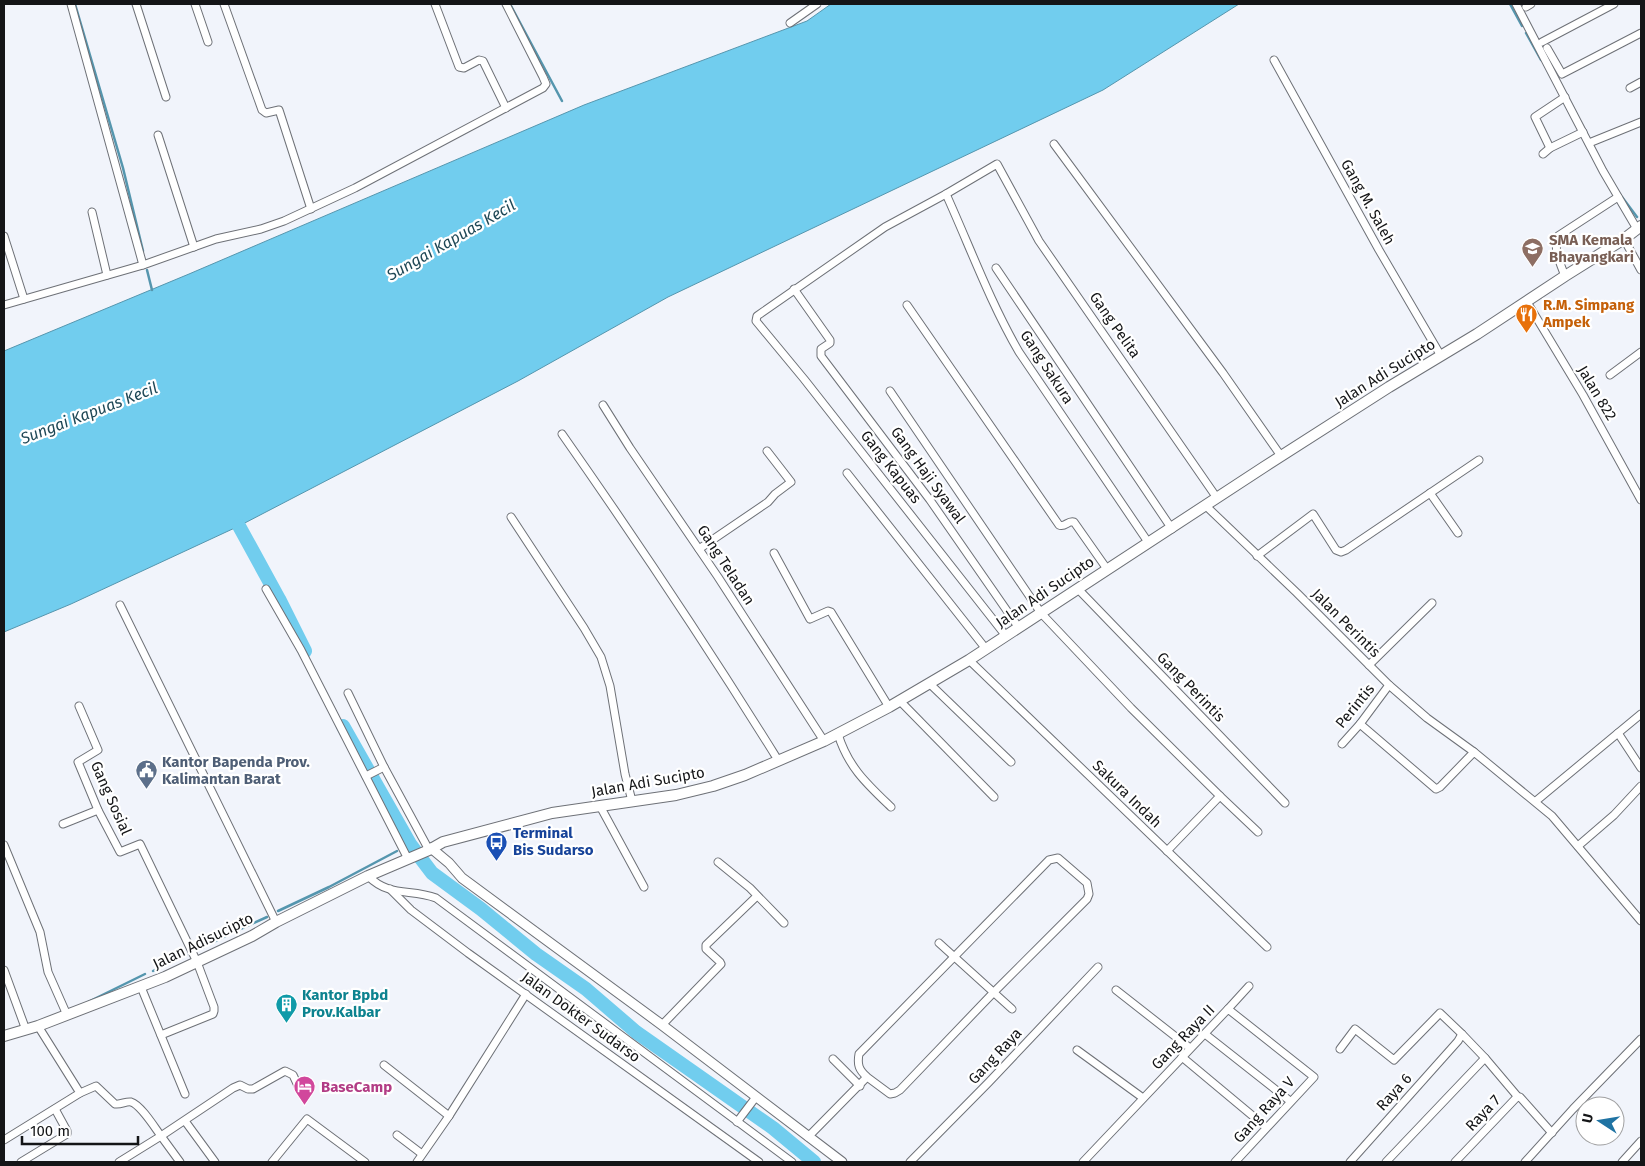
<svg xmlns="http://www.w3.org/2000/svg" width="1645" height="1166" viewBox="0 0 1645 1166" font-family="'Fira Sans',sans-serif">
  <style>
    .water { fill: #71cdee; stroke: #5596ae }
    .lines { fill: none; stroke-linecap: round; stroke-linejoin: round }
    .stream { stroke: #5596ae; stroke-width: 2.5 }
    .river { stroke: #71cdee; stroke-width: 14 }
    .minor-casing { stroke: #6e7177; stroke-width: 9 }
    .tertiary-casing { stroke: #6e7177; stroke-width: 11 }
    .secondary-casing { stroke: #6e7177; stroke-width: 12 }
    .minor { stroke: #fff; stroke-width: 7 }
    .tertiary { stroke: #fff; stroke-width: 9 }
    .secondary { stroke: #fff; stroke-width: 10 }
    .labels { text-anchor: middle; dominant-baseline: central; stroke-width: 4.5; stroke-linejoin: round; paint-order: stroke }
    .street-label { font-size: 15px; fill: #141517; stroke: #fff }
    .education-label { font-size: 15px; font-weight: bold; fill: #785e54; stroke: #fff; text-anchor: start }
    .food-label { font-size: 15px; font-weight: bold; fill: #c56008; stroke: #fff; text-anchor: start }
    .service-label { font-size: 15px; font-weight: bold; fill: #4e5e75; stroke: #fff; text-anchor: start }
    .transit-label { font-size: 15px; font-weight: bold; fill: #164399; stroke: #fff; text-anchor: start }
    .culture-label { font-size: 15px; font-weight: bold; fill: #0d838f; stroke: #fff; text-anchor: start }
    .hotel-label { font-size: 15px; font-weight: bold; fill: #b23c85; stroke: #fff; text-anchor: start }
    .water-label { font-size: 16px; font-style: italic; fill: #1f4856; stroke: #fff }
  </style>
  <rect width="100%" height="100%" fill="#f1f4fb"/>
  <polygon class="water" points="831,4 1239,4 1103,90 668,297 518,381 239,526 71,604 4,632 4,351 189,274 584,105 807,21"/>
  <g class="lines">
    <g class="stream">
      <polyline points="75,4 123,168 143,251"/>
      <polyline points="510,4 562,101"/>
      <polyline points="1510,4 1522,26"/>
      <polyline points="1526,33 1541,60"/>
      <polyline points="1622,197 1637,217"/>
      <polyline points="147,270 152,290"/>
      <polyline points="408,845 410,844"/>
      <polyline points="278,911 329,887 397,851"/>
      <polyline points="236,931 267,917"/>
      <polyline points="212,943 228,935"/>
      <polyline points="198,949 204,947"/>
      <polyline points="165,965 186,955"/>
      <polyline points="153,971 157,969"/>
      <polyline points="88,1002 145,974"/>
    </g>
    <g class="river">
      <polyline points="239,526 279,599 305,651"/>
      <polyline points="343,726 410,844 432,873 481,909 536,954 586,989 636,1032 773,1128 814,1162"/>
    </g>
    <defs>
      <g id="minor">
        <polyline points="71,4 143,265"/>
        <polyline points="136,4 166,97"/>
        <polyline points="195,4 208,42"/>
        <polyline points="224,4 262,110 266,113 279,110 280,113 311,209"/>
        <polyline points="435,4 459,67 464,68 479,60 483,61 506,108"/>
        <polyline points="1516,4 1603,171 1637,229"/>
        <polyline points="1526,7 1531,4"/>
        <polyline points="790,23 817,4"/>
        <polyline points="1542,42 1614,4"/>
        <polyline points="1547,48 1562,74 1641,33"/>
        <polyline points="1274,60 1379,250 1441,356"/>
        <polyline points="1630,88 1641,82"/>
        <polyline points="1565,97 1535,117 1550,148 1583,132"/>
        <polyline points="158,135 194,247"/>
        <polyline points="1589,143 1641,122"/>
        <polyline points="1054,144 1223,373 1281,456"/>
        <polyline points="1543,154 1550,148"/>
        <path d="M946 194C970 247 990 302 1019 352L1148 542"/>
        <polyline points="92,212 107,275"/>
        <polyline points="4,236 24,299"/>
        <polyline points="1624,239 1641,270"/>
        <polyline points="996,268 1172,529"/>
        <path d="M1565 276C1560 263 1553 249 1558 236L1618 197"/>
        <polyline points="794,289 830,340 830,343 821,349 821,356 930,500 1019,628"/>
        <polyline points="1527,302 1583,395 1641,500"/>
        <polyline points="4,305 143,265 216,239 261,229 284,221 355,188 543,88 546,84 543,77 506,4"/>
        <path d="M907 305 1059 525C1065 528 1068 520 1074 522L1107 569"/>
        <polyline points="1610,375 1641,352"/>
        <polyline points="890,391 1041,613 1131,708 1220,796 1167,851"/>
        <polyline points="603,405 630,448 718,577 824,741"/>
        <path d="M562 434C637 541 709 649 778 760"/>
        <polyline points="847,473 986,649"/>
        <polyline points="1430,493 1458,533"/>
        <polyline points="1206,506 1297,593 1389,685 1427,718 1474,752"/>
        <polyline points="511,517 584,628 601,657 610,686 625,774 632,801"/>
        <polyline points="699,549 768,502 775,494 791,482 767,451"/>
        <polyline points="774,553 810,619 828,611 831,612 889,707"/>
        <polyline points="1257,556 1313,514 1336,550 1341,552 1346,550 1479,460"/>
        <polyline points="266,589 301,650 408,859"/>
        <polyline points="1078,589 1285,803"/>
        <polyline points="120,605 276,922"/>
        <polyline points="1006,636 804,379 756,321 757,316 885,227 946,194 997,164 1039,241 1217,498"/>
        <polyline points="969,660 1267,947"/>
        <polyline points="1369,665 1432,603"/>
        <polyline points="930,684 1011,762"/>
        <polyline points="348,693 384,767 429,850"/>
        <polyline points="900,701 994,797"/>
        <polyline points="79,706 98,750 78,762 98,810 120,852 140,844 197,962 214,1007 214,1011 213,1014 161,1035"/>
        <polyline points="1360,724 1436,789 1440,787 1474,752 1552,816 1641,921"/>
        <polyline points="1618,733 1641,768"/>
        <path d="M838 734C848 767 867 784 891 807"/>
        <polyline points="1342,744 1360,724 1389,685"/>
        <polyline points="366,776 384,767"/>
        <polyline points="1220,796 1258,832"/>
        <polyline points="1536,801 1641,714"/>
        <polyline points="600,806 644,887"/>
        <polyline points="63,824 98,810"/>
        <polyline points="4,845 40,932 48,972 67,1015"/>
        <polyline points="1578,846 1614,815 1641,786"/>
        <polyline points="718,862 750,888 784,923"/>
        <path d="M368 876C390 898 411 888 436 898L792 1162"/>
        <polyline points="390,889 411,910 468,953 759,1162"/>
        <polyline points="939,943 1012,1009"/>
        <polyline points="4,970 26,1030"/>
        <polyline points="141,987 185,1094"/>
        <polyline points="1116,990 1190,1048"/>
        <polyline points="1228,1009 1249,986"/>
        <polyline points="662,1025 721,964 720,962 706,949 706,945 757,896"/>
        <polyline points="1205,1034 1290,1101"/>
        <polyline points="1340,1049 1355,1029 1394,1060 1440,1013 1462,1034"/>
        <polyline points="1077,1050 1143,1098"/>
        <polyline points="1182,1057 1266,1127"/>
        <polyline points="833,1059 860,1086"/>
        <polyline points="384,1065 449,1116"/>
        <path d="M80 1093 96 1086 115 1104C121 1105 126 1101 131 1102 141 1105 155 1128 161 1136L119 1162"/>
        <polyline points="185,1121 215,1162"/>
        <polyline points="737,1122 756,1097"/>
        <polyline points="397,1135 422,1154"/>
        <path d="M808 1137 867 1077C859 1070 857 1065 859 1054L1049 860 1058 858 1087 883 1089 894 1087 899 994 992 900 1090 895 1093 890 1094 867 1077"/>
        <polyline points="4,1140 80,1093 38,1026"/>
        <polyline points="21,1162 67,1134 67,1131 55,1109"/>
        <polyline points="180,1162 161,1136 233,1088 240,1085 248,1089 253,1089 285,1071 293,1075 300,1090"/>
        <polyline points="272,1162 307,1119 365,1162"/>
        <polyline points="417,1162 449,1116 526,994"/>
        <polyline points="910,1162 989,1082 1098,967"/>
        <polyline points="1083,1162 1228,1009 1314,1077 1235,1162"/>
        <polyline points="1350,1162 1458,1041 1462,1034 1485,1058"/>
        <polyline points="1386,1162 1485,1058 1518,1097"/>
        <polyline points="1455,1162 1517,1097 1520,1097 1552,1133"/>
        <polyline points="1525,1162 1573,1109 1641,1039"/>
        <polyline points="1622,1162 1641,1141"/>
      </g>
      <polyline id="tertiary" points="431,848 449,863 462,878 662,1025 842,1162"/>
      <polyline id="secondary" points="4,1036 38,1026 165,977 252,936 276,922 368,876 429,850 443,842 552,813 676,795 713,786 745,775 824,741 889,707 969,660 1264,467 1389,387 1477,334 1565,276 1624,239 1641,226"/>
    </defs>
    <use href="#minor" class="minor-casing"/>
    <use href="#tertiary" class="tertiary-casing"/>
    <use href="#secondary" class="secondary-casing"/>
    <use href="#minor" class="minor"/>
    <use href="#tertiary" class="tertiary"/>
    <use href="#secondary" class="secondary"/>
  </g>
  <defs>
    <symbol id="school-pin" viewBox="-11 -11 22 30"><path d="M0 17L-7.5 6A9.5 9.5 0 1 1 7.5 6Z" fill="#8d6e63" stroke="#fff"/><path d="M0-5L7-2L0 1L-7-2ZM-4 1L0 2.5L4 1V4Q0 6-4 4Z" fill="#fff"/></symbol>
    <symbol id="restaurant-pin" viewBox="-11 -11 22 30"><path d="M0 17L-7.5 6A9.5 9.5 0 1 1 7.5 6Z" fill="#e8710a" stroke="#fff"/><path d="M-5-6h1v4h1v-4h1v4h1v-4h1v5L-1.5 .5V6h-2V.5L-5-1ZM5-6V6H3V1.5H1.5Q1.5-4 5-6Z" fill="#fff"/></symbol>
    <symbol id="civic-pin" viewBox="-11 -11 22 30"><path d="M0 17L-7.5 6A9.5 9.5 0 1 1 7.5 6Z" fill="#5c6f8a" stroke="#fff"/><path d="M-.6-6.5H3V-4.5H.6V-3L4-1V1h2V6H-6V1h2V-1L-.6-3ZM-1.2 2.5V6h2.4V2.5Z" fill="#fff"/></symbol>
    <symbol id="bus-pin" viewBox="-11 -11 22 30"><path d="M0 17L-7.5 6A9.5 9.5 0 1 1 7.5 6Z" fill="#1a4fb4" stroke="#fff"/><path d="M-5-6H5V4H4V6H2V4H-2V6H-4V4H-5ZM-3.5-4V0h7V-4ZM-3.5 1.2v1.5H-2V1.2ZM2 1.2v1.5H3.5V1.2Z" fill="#fff"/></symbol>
    <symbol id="building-pin" viewBox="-11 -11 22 30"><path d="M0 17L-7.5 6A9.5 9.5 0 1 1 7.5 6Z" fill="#0f9aa8" stroke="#fff"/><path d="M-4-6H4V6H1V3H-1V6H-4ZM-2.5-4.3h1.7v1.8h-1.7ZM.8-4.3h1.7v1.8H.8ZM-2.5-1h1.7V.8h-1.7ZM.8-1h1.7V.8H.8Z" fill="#fff"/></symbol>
    <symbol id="hotel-pin" viewBox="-11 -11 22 30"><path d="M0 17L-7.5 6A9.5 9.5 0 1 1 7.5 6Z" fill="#d1479c" stroke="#fff"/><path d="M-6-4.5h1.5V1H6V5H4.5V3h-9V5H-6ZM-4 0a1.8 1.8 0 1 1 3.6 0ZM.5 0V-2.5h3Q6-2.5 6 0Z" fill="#fff"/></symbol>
  </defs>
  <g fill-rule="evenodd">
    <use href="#school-pin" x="1520" y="236" width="25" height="34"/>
    <use href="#restaurant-pin" x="1514" y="302" width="25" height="34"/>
    <use href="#civic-pin" x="134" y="758" width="25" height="34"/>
    <use href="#bus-pin" x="484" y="830" width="25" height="34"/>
    <use href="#building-pin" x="274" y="992" width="25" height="34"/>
    <use href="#hotel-pin" x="292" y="1074" width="25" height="34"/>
  </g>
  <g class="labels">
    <g class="street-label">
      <text transform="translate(1368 202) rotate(61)">Gang M. Saleh</text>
      <text transform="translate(1115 325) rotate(55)">Gang Pelita</text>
      <text transform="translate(1047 367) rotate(57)">Gang Sakura</text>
      <text transform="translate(1385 373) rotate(-32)">Jalan Adi Sucipto</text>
      <text transform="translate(1597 393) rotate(59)">Jalan 822</text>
      <text transform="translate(891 467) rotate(52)">Gang Kapuas</text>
      <text transform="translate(928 475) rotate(54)">Gang Haji Syawal</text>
      <text transform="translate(726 565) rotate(57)">Gang Teladan</text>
      <text transform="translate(1045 592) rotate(-34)">Jalan Adi Sucipto</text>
      <text transform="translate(1346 623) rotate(45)">Jalan Perintis</text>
      <text transform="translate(1191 687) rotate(46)">Gang Perintis</text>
      <text transform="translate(1355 706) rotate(-51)">Perintis</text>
      <text transform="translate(648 782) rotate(-10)">Jalan Adi Sucipto</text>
      <text transform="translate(1127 794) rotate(44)">Sakura Indah</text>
      <text transform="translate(111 798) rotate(66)">Gang Sosial</text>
      <text transform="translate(203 941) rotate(-26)">Jalan Adisucipto</text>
      <text transform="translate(581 1017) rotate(36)">Jalan Dokter Sudarso</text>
      <text transform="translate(1183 1037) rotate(-46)">Gang Raya II</text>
      <text transform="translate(995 1056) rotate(-47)">Gang Raya</text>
      <text transform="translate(1394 1092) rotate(-48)">Raya 6</text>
      <text transform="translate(1264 1110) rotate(-48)">Gang Raya V</text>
      <text transform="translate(1483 1113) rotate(-47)">Raya 7</text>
    </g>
    <g class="education-label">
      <text x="1549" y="240">SMA Kemala<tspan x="1549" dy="17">Bhayangkari</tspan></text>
    </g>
    <g class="food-label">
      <text x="1543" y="305">R.M. Simpang<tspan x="1543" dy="17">Ampek</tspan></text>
    </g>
    <g class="service-label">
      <text x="162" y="762">Kantor Bapenda Prov.<tspan x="162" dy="17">Kalimantan Barat</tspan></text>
    </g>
    <g class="transit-label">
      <text x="513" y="833">Terminal<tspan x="513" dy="17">Bis Sudarso</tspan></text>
    </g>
    <g class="culture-label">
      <text x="302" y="995">Kantor Bpbd<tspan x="302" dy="17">Prov.Kalbar</tspan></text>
    </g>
    <g class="hotel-label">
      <text x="321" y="1087">BaseCamp</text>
    </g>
    <g class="water-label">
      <text transform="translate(451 240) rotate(-30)">Sungai Kapuas Kecil</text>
      <text transform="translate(89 413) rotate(-21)">Sungai Kapuas Kecil</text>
    </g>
  </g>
  <rect width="1645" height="1166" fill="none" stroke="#141517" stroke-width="10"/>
  <g transform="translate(1600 1121) rotate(282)"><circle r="24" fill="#ffffff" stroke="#a1a1a2"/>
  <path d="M0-4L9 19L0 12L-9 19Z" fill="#1f73a3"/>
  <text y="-8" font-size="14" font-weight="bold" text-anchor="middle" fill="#141517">U</text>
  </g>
  <path d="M22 1136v8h116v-8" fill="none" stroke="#141517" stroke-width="2.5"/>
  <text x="30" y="1136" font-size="15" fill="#141517" stroke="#ffffff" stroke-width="4" paint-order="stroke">100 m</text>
</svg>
